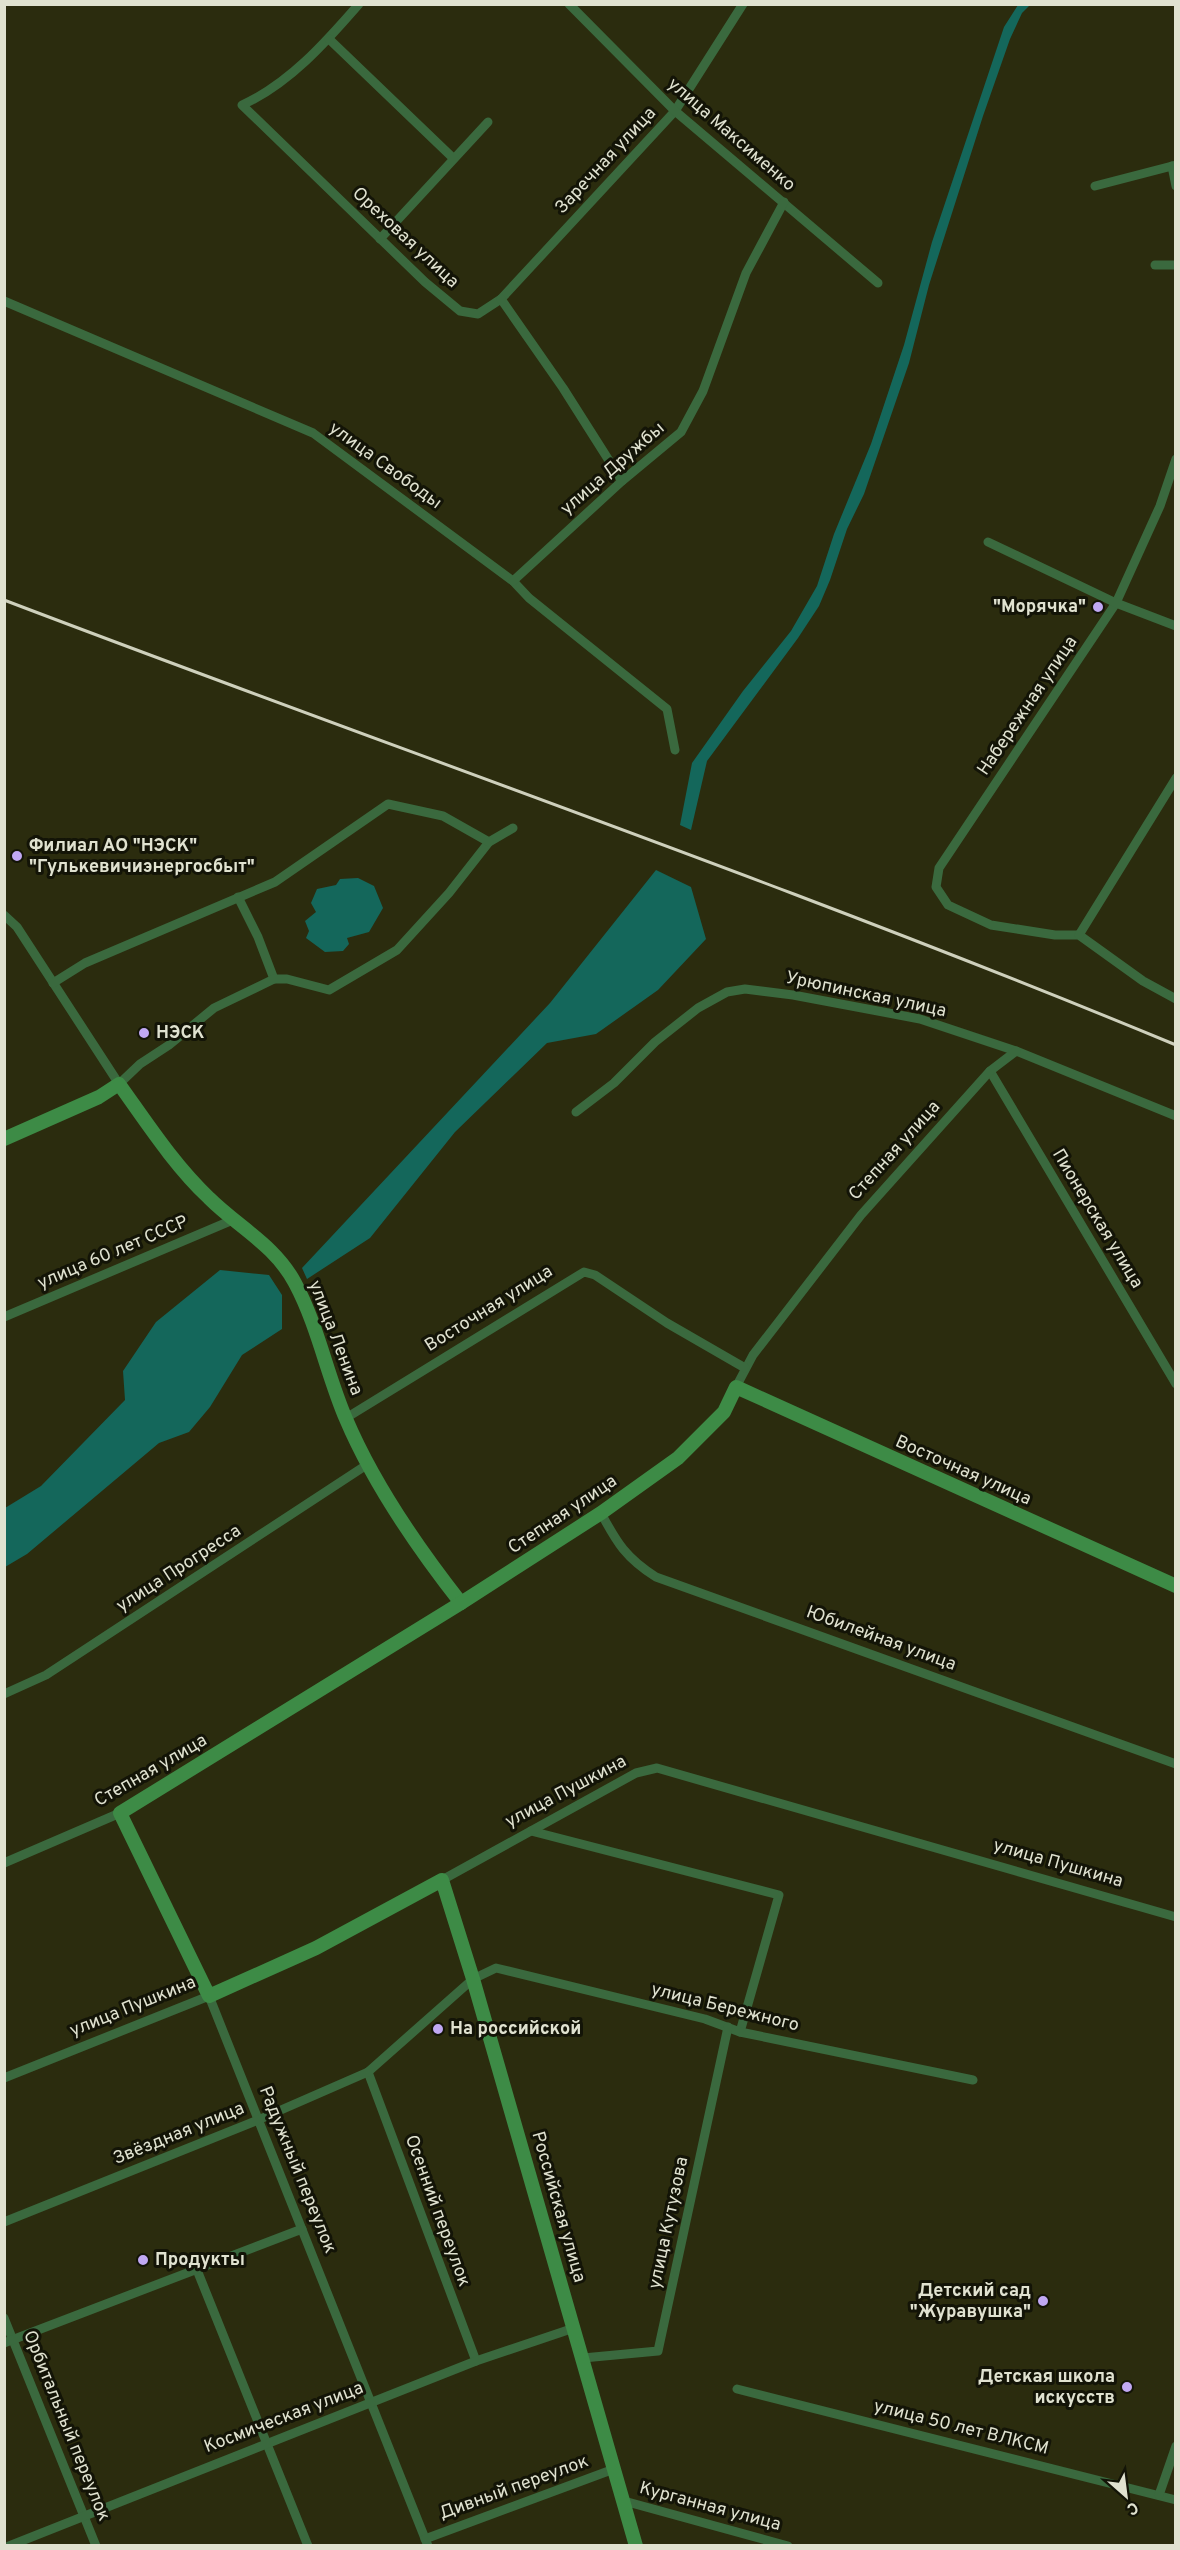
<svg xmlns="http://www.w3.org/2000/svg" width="1180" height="2550" viewBox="0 0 1180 2550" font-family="Overpass,sans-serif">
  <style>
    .water { fill: #14675b }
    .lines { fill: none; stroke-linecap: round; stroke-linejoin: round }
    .street { stroke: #3a693e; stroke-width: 9 }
    .secondary { stroke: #3d8b46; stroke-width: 14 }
    .rail { stroke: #ced0bc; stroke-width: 3 }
    .poi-dot { fill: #c0a8f3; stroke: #131407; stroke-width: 2 }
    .labels { text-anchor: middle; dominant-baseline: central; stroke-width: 6; stroke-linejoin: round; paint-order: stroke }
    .street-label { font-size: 18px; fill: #e0e2d0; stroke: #131407 }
    .poi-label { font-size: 18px; font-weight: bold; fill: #e0e2d0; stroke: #131407; text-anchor: start }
  </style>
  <rect width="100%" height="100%" fill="#2b2c0e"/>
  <g class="water">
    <polygon points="1018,5 1030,5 1022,13 1010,39 983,116 929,285 909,363 864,494 847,529 830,580 819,606 798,638 707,761 691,830 680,825 692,763 743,691 791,631 817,586 834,534 871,444 904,345 932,242 1004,27"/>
    <polygon points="656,870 691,887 706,939 658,990 596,1034 547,1043 455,1132 370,1238 307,1279 302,1268 550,1003"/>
    <polygon points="358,878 374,886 383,908 369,932 347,938 349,944 343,951 325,952 306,938 309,931 305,921 316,912 311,903 317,889 336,885 340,879"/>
    <polygon points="220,1270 269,1275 282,1295 282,1329 242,1355 210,1407 189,1432 159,1443 27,1554 5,1567 5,1508 41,1486 125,1400 123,1371 156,1322"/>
  </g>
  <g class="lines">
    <g class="street">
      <path d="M359 4C326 42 289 84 242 105L425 282 460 311 478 314 501 299 675 111 743 4"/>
      <polyline points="569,4 675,111 878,283"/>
      <polyline points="329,39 453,158"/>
      <polyline points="1172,166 1176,186"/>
      <polyline points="1095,186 1176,165"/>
      <polyline points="380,239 488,122"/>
      <polyline points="1155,265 1176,265"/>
      <polyline points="501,299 563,388 622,481"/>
      <polyline points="4,301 313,433 513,581 529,598 667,709 675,750"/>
      <polyline points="1176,459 1160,506 1116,603 939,868 936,887 948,905 991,925 1055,935 1079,935 1143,981 1176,999"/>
      <polyline points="988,542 1116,603 1176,626"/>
      <polyline points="513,581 622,481 681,432 703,391 746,273 784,202"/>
      <polyline points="238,897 258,937 274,979"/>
      <polyline points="4,915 17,927 119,1084 140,1064 169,1045 214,1008 274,979 287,979 329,990 397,950 449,893 489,842 513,828"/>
      <polyline points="1079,935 1176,778"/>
      <polyline points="53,983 85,963 275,882 388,804 443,816 489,842"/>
      <polyline points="990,1071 1176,1384"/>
      <polyline points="576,1112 614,1083 655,1042 698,1008 727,992 745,989 793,995 920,1019 1016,1051 1176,1116"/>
      <polyline points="4,1317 235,1219"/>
      <polyline points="736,1387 753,1355 861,1215 990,1071 1016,1051"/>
      <polyline points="346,1418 584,1272 595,1275 667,1323 745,1368"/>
      <path d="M601 1513C617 1543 626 1558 656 1577L1176 1764"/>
      <polyline points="4,1694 46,1675 368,1464"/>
      <polyline points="531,1831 779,1895 740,2032"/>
      <polyline points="4,1863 120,1813"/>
      <polyline points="442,1880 636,1773 657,1768 1176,1917"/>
      <polyline points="368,2072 476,2361"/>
      <polyline points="4,2078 209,1996 428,2546"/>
      <polyline points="4,2222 258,2120 368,2072 473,1979 496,1968 705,2019 740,2032 973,2080"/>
      <polyline points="197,2270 308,2546"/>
      <polyline points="4,2318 96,2546"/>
      <polyline points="4,2343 302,2229"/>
      <polyline points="583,2358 658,2351 728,2027"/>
      <polyline points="737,2389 1176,2500"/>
      <polyline points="1159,2495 1176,2446"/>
      <polyline points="624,2501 788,2546"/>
      <polyline points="425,2539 614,2469"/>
      <polyline points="9,2546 476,2361 574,2328"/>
    </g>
    <g class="secondary">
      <path d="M4 1139 99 1097 119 1084C147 1123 174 1165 209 1198 238 1227 275 1245 295 1283 318 1326 327 1375 346 1419 374 1485 417 1547 461 1603"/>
      <polyline points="636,2546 473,1979 442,1880 316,1948 209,1996 120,1813 461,1603 601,1513 678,1458 724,1412 736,1387 1176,1586"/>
    </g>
    <path class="rail" d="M4 600C395 749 790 885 1176 1045"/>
  </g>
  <g class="poi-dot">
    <circle cx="1098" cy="607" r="6"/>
    <circle cx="17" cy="856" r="6"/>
    <circle cx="144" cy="1033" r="6"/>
    <circle cx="438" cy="2029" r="6"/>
    <circle cx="143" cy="2260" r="6"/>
    <circle cx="1043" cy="2301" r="6"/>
    <circle cx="1127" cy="2387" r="6"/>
  </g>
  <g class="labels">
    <g class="street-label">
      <text transform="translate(731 135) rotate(41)">улица Максименко</text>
      <text transform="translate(606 161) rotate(-47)">Заречная улица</text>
      <text transform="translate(405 238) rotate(43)">Ореховая улица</text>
      <text transform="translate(385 466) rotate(36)">улица Свободы</text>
      <text transform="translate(613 469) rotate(-41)">улица Дружбы</text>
      <text transform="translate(1028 706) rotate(-56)">Набережная улица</text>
      <text transform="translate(866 995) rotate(12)">Урюпинская улица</text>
      <text transform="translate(895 1151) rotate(-48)">Степная улица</text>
      <text transform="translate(1097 1219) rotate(59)">Пионерская улица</text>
      <text transform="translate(113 1253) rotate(-23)">улица 60 лет СССР</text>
      <text transform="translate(489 1309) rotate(-32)">Восточная улица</text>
      <text transform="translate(335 1338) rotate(69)">улица Ленина</text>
      <text transform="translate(963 1471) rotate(24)">Восточная улица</text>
      <text transform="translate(563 1515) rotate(-34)">Степная улица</text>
      <text transform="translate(179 1569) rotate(-33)">улица Прогресса</text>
      <text transform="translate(881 1639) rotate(20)">Юбилейная улица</text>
      <text transform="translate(151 1771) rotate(-30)">Степная улица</text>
      <text transform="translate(566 1792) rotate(-28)">улица Пушкина</text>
      <text transform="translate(1058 1864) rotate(16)">улица Пушкина</text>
      <text transform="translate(133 2007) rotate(-22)">улица Пушкина</text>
      <text transform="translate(725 2008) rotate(14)">улица Бережного</text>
      <text transform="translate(179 2134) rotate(-22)">Звёздная улица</text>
      <text transform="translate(297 2170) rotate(68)">Радужный переулок</text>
      <text transform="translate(558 2207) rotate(74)">Российская улица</text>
      <text transform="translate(437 2211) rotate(70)">Осенний переулок</text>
      <text transform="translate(669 2223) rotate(-78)">улица Кутузова</text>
      <text transform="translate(284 2418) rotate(-21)">Космическая улица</text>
      <text transform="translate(66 2426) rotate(68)">Орбитальный переулок</text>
      <text transform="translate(961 2428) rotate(14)">улица 50 лет ВЛКСМ</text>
      <text transform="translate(514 2488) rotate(-20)">Дивный переулок</text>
      <text transform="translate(710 2507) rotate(15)">Курганная улица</text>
    </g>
    <g class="poi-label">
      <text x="1086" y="607" text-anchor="end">"Морячка"</text>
      <text x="29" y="846">Филиал АО "НЭСК"<tspan x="29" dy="21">"Гулькевичиэнергосбыт"</tspan></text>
      <text x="156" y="1033">НЭСК</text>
      <text x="450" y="2029">На российской</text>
      <text x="155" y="2260">Продукты</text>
      <text x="1031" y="2291" text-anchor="end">Детский сад<tspan x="1031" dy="21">"Журавушка"</tspan></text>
      <text x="1115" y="2377" text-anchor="end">Детская школа<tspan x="1115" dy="21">искусств</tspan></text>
    </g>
  </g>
  <rect width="1180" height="2550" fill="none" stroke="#e0e2d0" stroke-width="12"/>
  <g transform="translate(1126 2496) rotate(152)" stroke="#131407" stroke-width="4.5" paint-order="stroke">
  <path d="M0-4.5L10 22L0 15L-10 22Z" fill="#e0e2d0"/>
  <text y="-9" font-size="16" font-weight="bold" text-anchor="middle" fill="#e0e2d0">С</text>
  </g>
</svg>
